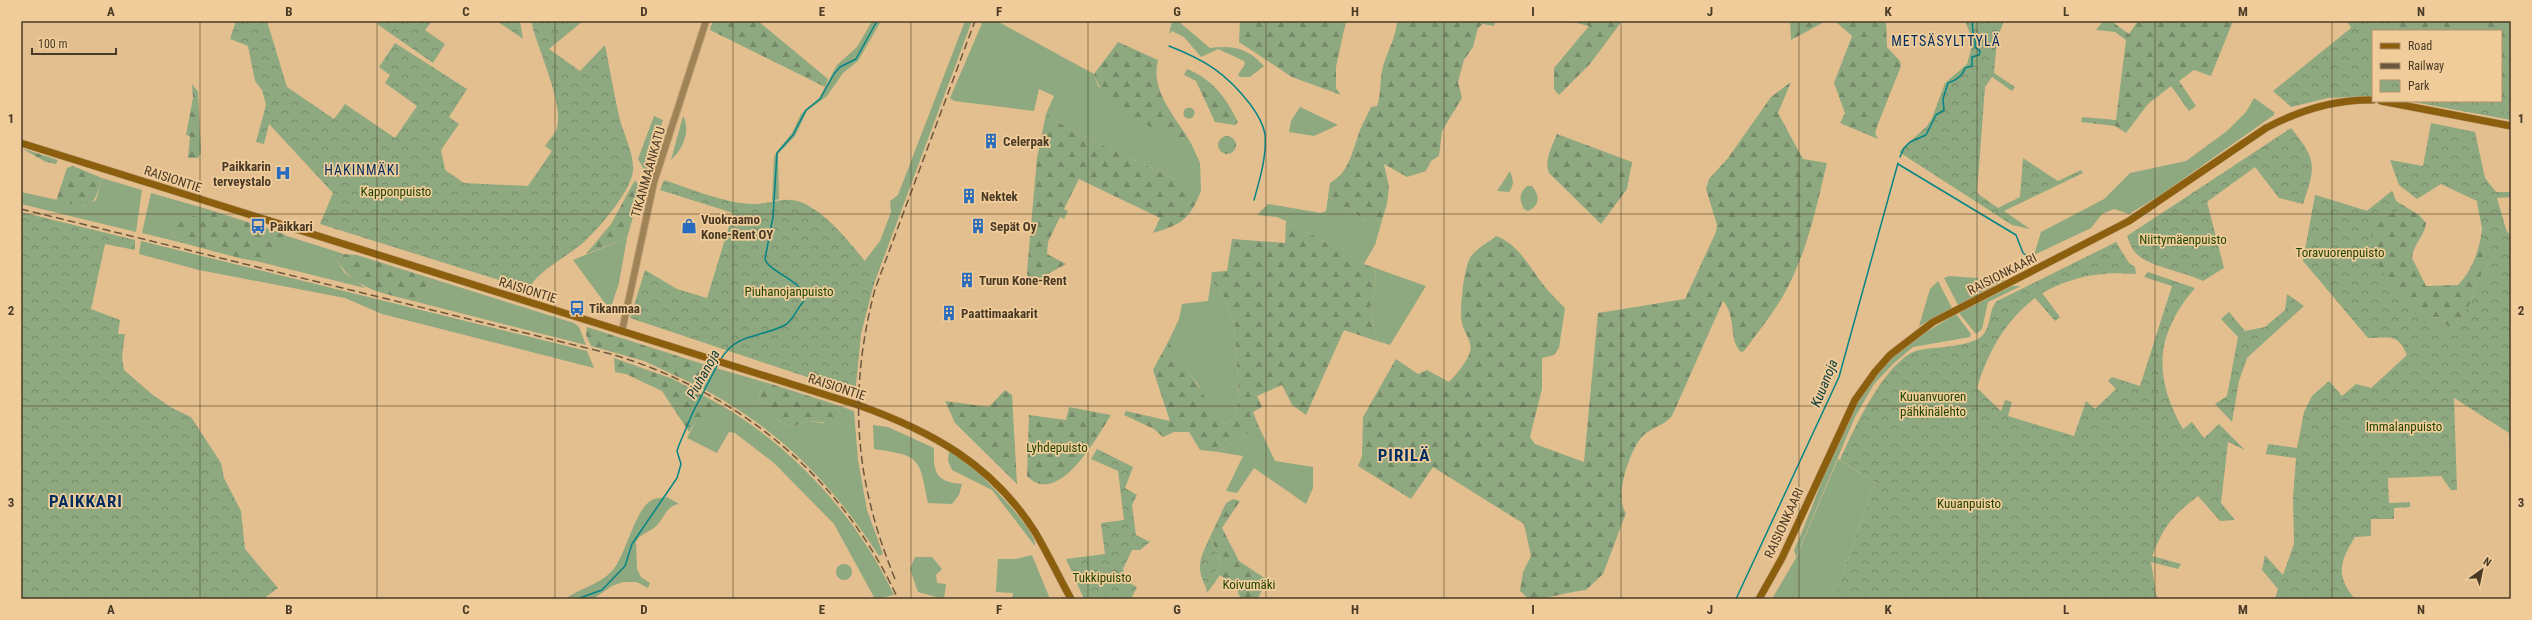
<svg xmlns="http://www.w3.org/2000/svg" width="2532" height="620" viewBox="0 0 2532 620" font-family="'Roboto Condensed',sans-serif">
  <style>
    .grass { fill: #8ea880 }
    .forest { fill: url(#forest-firs) }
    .park { fill: url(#park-crowns) }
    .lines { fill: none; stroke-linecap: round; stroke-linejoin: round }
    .stream { stroke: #058585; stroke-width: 1.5 }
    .tertiary-casing { stroke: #be9f76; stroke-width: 8 }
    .secondary-casing { stroke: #be9f76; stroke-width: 8 }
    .tertiary { stroke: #a08257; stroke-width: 6 }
    .secondary { stroke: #8c5f0e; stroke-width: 7 }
    .rail { stroke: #6c583e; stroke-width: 1.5; stroke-dasharray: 8 4; stroke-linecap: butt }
    .grid { fill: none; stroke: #493a26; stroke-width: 1; stroke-opacity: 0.55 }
    .labels { text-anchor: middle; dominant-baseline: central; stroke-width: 3.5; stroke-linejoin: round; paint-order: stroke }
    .poi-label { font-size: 13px; font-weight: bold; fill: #493a26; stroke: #f0cc9b; text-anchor: start }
    .street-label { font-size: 13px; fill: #493a26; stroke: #f0cc9b }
    .park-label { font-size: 13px; fill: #214503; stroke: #f0cc9b }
    .neighbourhood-label { font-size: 14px; letter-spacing: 1px; fill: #002d5f; stroke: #f0cc9b }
    .water-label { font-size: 14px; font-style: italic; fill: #0a3b3b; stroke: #f0cc9b }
    .district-label { font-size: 17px; font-weight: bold; letter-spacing: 1px; fill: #002d5f; stroke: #f0cc9b }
    .neatline { fill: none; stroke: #493a26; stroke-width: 1.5 }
    .grid-label { font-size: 13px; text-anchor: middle; font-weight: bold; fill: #493a26 }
  </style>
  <defs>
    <pattern id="forest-firs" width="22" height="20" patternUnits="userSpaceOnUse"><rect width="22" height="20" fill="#8ea880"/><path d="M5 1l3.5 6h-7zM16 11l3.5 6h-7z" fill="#768a69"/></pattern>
    <pattern id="park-crowns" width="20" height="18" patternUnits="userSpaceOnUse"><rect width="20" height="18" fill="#8ea880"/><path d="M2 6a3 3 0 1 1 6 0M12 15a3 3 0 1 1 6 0" fill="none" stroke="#768a69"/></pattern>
  </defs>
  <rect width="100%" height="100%" fill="#e3bf8f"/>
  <g class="grass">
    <polygon points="872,21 881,21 858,61 843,73 827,96 807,111 795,136 778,154 779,199 772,201 774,157 778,150 792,133 801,114 819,98 837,65 857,47"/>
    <polygon points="965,21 972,21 872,289 861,333 855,393 857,271 880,241 891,212 890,201 898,195"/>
    <polygon points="983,21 997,21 1094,74 1098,86 1139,121 1191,143 1200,163 1201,191 1074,132 1046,114 1054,96 1039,89 1034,111 954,101 950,98"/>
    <path d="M1172 21H1178L1210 48C1233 45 1248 48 1264 66L1250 77H1240L1238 75 1245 64 1244 61 1218 49 1201 57 1184 37 1172 31 1169 34Z"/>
    <polygon points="2470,21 2482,21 2472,31 2463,31"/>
    <polygon points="2254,98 2274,112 2274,115 2159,196 2129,214 2114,209 2102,214 2091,228 2034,255 2041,232 2104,199 2130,173 2186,161 2227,131 2246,112"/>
    <polygon points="1300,107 1338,125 1314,136 1289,132 1291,121"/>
    <polygon points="654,116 663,120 646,173 638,159"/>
    <path d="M683 116C691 131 683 149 671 160Z"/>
    <path d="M1510 171C1513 180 1515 184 1509 192L1497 191Z"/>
    <polygon points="102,178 142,190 136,232 21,204 21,192 85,206 96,200"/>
    <path d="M1527 186H1532C1540 196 1540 205 1528 211L1524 209C1519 199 1519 193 1527 186Z"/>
    <polygon points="151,193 207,209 192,216 171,232 179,242 142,233"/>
    <polygon points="1328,197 1369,222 1382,220 1375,245 1364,264 1347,250 1331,245 1286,221 1277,217 1257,215 1268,204 1321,213 1326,211"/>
    <path d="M287 236 344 254 337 260 344 272 365 288 256 261C272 256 281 252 287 236Z"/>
    <polygon points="627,238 619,283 610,310 573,260"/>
    <polygon points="141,241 587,351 594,368 382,314 345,298 199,270 139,254"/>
    <polygon points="2495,253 2500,264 2447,338 2423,328 2433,317 2441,318 2446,325 2453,328 2470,304 2478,280"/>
    <polygon points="1375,268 1426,286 1390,345 1377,341 1370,309 1376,282"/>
    <polygon points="1949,276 2004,280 1958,305 1944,278"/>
    <polygon points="430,278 574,323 579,327 586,345 417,302 429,284"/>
    <polygon points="1211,281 1220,289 1234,322 1239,396 1236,417 1225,424 1210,410 1198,384 1173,353 1169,340 1179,319 1182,304 1208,301"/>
    <polygon points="1938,281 1952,308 1919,326 1930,289"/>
    <polygon points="2012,286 2021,286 1988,302 1982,329 1976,334 1959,313"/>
    <path d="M1956 314 1971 334 1970 337 1913 347 1894 363 1874 384 1855 417 1796 557 1794 550C1823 488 1840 408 1891 359 1911 340 1933 328 1956 314Z"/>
    <path d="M709 366 771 384 761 389 759 400 780 422 792 427 807 421 823 423 841 414 831 403 854 411 858 460 867 510 883 554 879 556C829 480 779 429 698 386L705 379Z"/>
    <path d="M708 398C787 440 856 514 894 595L875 599 834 524 774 463 735 433 729 432 717 453 687 438 695 423 712 407Z"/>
    <path d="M873 425 888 427 934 448C933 473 936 482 962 484L959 495 952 504 928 503C919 457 921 456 874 449Z"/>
    <polygon points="1259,427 1275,461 1313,467 1313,488 1306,504 1254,468 1237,493 1226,491 1243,456 1218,452"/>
    <path d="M949 451C957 457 966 462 974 469 986 479 1038 532 1035 546L992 490 952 470 948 461Z"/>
    <polygon points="1838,459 1875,482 1840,582 1846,599 1772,599 1796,558"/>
    <path d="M667 497 679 504C665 506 665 519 655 527 648 533 641 533 636 542L637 569 641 577 650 583 648 588 637 582H623L612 586 593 599H565C580 588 599 585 612 571 626 556 635 508 652 500 656 498 662 498 667 497Z"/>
    <polygon points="1032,555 1050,599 1012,599 1013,593 996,592 998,559 1016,559"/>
    <polygon points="915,557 932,557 942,569 936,575 937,583 946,584 944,599 918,592 910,569"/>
    <circle cx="844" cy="572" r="8"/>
  </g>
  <g class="forest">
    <polygon points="713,21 758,21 828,79 825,87 710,30"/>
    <polygon points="1240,21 1346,21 1336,67 1336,88 1341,95 1292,77 1239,42"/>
    <path d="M1397 21H1495L1494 26 1483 24 1478 28 1473 47 1464 60 1458 82 1462 98 1442 131 1439 156 1431 161 1426 171 1407 177 1384 164 1389 187 1387 204 1382 220 1369 222 1328 197 1330 183C1349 172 1351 155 1358 136 1361 126 1367 116 1371 107L1377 106C1382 92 1379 77 1384 63 1389 48 1396 37 1397 21Z"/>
    <polygon points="1568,21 1622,21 1590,64 1559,95 1554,89 1554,68 1589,26"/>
    <polygon points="1790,21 1826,21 1791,40"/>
    <polygon points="1835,21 1886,21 1887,47 1900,61 1901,66 1878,124 1875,133 1878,139 1840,123 1845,113 1834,83 1852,36"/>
    <polygon points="2103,21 2111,21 2129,34 2138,21 2233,21 2211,76 2194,70 2179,81 2196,106 2189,111 2171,86 2148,104 2126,133 2115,126 2081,122 2082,117 2116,120 2126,40 2115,32 2096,30"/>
    <polygon points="2392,21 2470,21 2463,31 2399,31"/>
    <polygon points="2482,21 2511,21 2511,112 2501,111 2493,101 2501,101 2501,31 2472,31"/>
    <path d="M1118 42 1158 60C1150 92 1176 117 1191 143 1154 128 1108 116 1094 74Z"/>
    <path d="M1187 69C1213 80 1225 96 1238 122L1235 125 1215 122 1196 81 1184 75Z"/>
    <path d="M1791 82 1778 113 1803 159 1827 163C1818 200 1810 239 1794 274 1782 303 1762 327 1744 351L1741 352C1728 340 1737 317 1723 301L1672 416C1664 426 1649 428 1641 438 1629 453 1614 497 1626 513L1603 574 1586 590C1572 591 1539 601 1530 599 1526 598 1523 593 1520 591L1523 572 1531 556 1524 524 1433 467 1411 499 1358 466 1362 456 1363 417 1396 359 1418 374 1427 370 1449 382C1456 375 1467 362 1470 352 1473 342 1464 333 1462 323 1459 312 1464 263 1472 255 1479 247 1489 242 1496 236 1519 244 1531 270 1545 287 1551 294 1558 301 1565 308L1559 348 1554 355 1542 358V389L1530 437 1535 444 1584 462 1598 313 1685 299 1716 232 1717 225 1706 189 1709 179 1728 158 1771 97Z"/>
    <polygon points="192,84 198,92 201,153 198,158 188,158 190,136 186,135 193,98"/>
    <circle cx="1189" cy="113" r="5.5"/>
    <path d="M1046 114 1074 132 1201 191C1190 219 1181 225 1153 233L1160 218 1079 179 1064 209 1068 211 1064 219 1060 217 1048 242 1047 254 1066 264 1035 281 1028 279 1027 272 1037 158Z"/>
    <path d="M1557 134 1632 162 1627 189 1601 224 1549 173C1544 160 1552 146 1557 134Z"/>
    <circle cx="1227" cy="145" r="9"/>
    <polygon points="21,148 58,160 56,164 46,162"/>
    <path d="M73 166 102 178C92 213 90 207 56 201L67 168Z"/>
    <polygon points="635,180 641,189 627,238 586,254 611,224"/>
    <path d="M2392 191 2396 201 2419 215 2426 223C2425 236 2413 244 2412 258L2426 286 2458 285C2472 271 2480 249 2482 229 2482 220 2478 210 2477 201L2495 253 2478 280 2470 304 2453 328 2446 325 2441 318 2433 317 2423 328 2315 195 2367 211Z"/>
    <path d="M207 209 279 232 287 236C282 250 273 258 258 261 249 262 192 245 179 242L171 232 174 225Z"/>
    <path d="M1286 221 1331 245 1347 250 1364 264 1375 268 1376 282 1370 309 1377 341 1344 330 1306 415 1292 405 1282 385 1257 396 1262 407 1253 412 1259 427 1218 452 1200 450 1189 432H1174L1163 437 1154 429 1124 415 1126 411 1170 421 1153 370 1169 340C1174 358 1187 368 1197 384 1209 402 1208 408 1225 424L1236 417 1239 396 1234 322 1220 289 1211 281 1212 272 1227 271 1232 239 1285 243Z"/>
    <path d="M344 254 357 255 430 278 429 284 417 302C385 293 355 291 337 260Z"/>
    <polygon points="587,327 709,366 705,379 698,386 644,361 591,346 586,335"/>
    <polygon points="614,358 673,379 708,398 712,407 707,418 695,423 689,432 662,391 626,374 615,372"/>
    <polygon points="771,384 831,403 841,414 835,423 807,421 792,427 780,422 759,400 761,389"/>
    <polygon points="1005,390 1012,395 1017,484 955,423 945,401 989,407"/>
    <path d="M1069 407 1111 415C1098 435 1059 509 1027 476L1029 415 1066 420Z"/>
    <polygon points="1233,499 1240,501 1222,528 1239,561 1266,579 1258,599 1241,599 1235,586 1220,575 1207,593 1206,587 1221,562 1210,537 1226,503"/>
  </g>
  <g class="park">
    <path d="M236 21H267L287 87 334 119 345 104 395 138 417 106 385 83 390 75 379 67 395 43 467 89 449 117 459 124 441 150 445 170 464 183 528 186 552 151 545 146C548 141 553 136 556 131 566 106 537 49 531 21H583L549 49 580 71 605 45C610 70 614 95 620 120 624 135 634 154 633 170 632 190 600 227 586 240 567 258 543 266 528 289L320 224 333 193 269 124 264 144 256 142 266 105 262 90 255 81 248 46 230 39Z"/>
    <polygon points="380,21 432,21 425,30 445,44 433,63 377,24"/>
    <polygon points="497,21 520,21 523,39"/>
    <polygon points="1965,21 2004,21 1997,39 1994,73 2015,87 2012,91 1992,77 1985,87 1977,193 1998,208 2020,197 2023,158 2058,181 2081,170 2083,173 2004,211 2030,229 2012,225 1899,152 1927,126 1932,118 1945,83 1967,64 1971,50 1971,36"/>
    <polygon points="2347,21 2392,21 2399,31 2373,31 2373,96 2328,98 2291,107 2273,91 2351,28"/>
    <polygon points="2408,101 2493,101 2501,111 2511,112 2511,120"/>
    <path d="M2431 123 2475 132 2485 178 2496 192H2511V197L2497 198 2506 229 2511 237V468L2509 433 2454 398 2457 490H2451L2441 476 2388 478 2389 503 2410 502V507L2394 508V519H2371V536L2355 537C2340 561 2335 575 2355 599H2275L2278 589 2262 570 2265 555 2283 575 2294 544 2293 498 2296 458 2266 454 2268 444 2297 448 2304 412 2312 396 2329 381 2342 396 2356 384 2371 388 2407 355C2398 333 2389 338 2368 338L2303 261 2315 195 2367 211 2392 191 2396 201 2403 207 2370 227 2377 264 2421 321 2449 333 2491 275 2477 201 2441 184 2417 199 2399 185 2390 160 2423 166Z"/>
    <path d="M2291 128C2317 160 2316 166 2303 204L2279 198 2255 167 2207 202 2224 268 2203 281C2186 272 2144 266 2134 251 2131 247 2129 241 2127 236Z"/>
    <path d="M664 180C688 188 730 205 755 204 772 204 785 195 803 203 830 215 859 253 876 276L861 333 855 393 630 318 645 270 677 289 707 298 733 213 660 190Z"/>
    <polygon points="21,212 135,240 135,250 105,244 91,309 120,320 118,334 125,334 122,357 124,370 153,395 172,408 191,417 221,463 224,478 241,511 245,549 278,588 263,599 21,599"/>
    <path d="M2116 242 2129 263 2135 267 2136 274C2101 271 2073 276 2042 293L2060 317 2055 321 2035 298C2005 321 1988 352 1977 388L2001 411 2005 400 2012 402 2008 416 2074 436 2086 401 2095 409 2116 389 2108 381 2112 377 2140 386 2172 286 2144 277 2148 272 2195 288C2155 335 2153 376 2183 429L2192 422 2204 438 2219 424 2245 450 2228 442 2221 503 2235 520 2220 521 2198 496C2172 516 2164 526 2152 556L2181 564 2178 569 2151 562 2156 594 2158 599H1834L1875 482 1840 460C1853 431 1886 358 1919 350 1935 347 1970 347 1982 336 1992 326 1988 310 1997 301Z"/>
    <polygon points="2287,294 2304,306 2247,358 2239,381 2232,422 2215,404 2227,396 2238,337 2221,319 2229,312 2245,331 2265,327 2285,310"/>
    <polygon points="1097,449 1133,467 1125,488 1137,495 1132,505 1136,535 1150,542 1140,550 1132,550 1123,569 1127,582 1137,587 1131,599 1084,599 1066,559 1105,554 1101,523 1124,520 1118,471 1091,459"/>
    <path d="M1210 537 1221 562 1206 587C1195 567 1201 556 1210 537Z"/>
  </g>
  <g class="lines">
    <g class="stream">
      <path d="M1169 46C1205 60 1226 73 1250 104 1256 112 1263 123 1265 134 1267 155 1260 179 1254 200"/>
      <path d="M1900 157 1904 148 1910 142 1926 135 1936 115 1944 110 1943 99 1948 83C1957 80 1963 76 1965 68L1972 66V57L1979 55 1980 51 1975 47C1977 37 1970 31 1973 21"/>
      <polyline points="1898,164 2016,235 2023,253 2027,256"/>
      <path d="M721 359C737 332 761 338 785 325 793 321 797 308 804 301 808 282 769 273 765 259L773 217 777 153 793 135 806 110 820 99 834 74 840 67 856 59 877 21"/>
      <polyline points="577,599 602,590 625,566 632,544 677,478 681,464 677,451 679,445 693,412 718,364"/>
      <polyline points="1736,599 1839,377 1898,163"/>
    </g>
    <defs>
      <polyline id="tertiary" points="622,331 654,182 706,21"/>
      <g id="secondary">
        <polyline points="2381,101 2511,126"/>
        <path d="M21 143 858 405C931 431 992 464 1035 532 1048 554 1059 577 1071 599"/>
        <path d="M1759 599 1782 558 1855 400 1875 372 1890 355 1933 322 2129 221 2266 128C2300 110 2334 99 2373 100"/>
      </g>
    </defs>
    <use href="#tertiary" class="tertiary-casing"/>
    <use href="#secondary" class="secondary-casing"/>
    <use href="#tertiary" class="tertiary"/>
    <use href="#secondary" class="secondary"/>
    <g class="rail">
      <path d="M21 209 611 354C739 392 842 477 898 599"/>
      <path d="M895 579C854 479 848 393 875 289L975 21"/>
    </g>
  </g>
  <path class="grid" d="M200 21V599M377 21V599M555 21V599M733 21V599M911 21V599M1088 21V599M1266 21V599M1444 21V599M1621 21V599M1799 21V599M1977 21V599M2155 21V599M2332 21V599M21 214H2511M21 406H2511"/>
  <defs>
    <symbol id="building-bare" viewBox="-9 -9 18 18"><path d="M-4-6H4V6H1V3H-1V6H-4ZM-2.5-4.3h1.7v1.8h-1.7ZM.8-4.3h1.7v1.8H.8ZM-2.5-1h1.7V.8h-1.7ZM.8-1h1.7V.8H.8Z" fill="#296cbd" stroke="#f0cc9b" stroke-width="2.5" paint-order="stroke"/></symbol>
    <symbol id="hospital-bare" viewBox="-9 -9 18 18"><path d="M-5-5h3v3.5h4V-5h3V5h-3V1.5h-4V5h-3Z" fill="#296cbd" stroke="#f0cc9b" stroke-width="2.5" paint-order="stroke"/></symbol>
    <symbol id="bus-bare" viewBox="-9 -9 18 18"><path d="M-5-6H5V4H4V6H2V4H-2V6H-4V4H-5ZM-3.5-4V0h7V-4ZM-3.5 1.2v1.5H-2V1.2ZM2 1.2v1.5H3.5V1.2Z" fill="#296cbd" stroke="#f0cc9b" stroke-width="2.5" paint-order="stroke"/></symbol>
    <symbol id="shop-bare" viewBox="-9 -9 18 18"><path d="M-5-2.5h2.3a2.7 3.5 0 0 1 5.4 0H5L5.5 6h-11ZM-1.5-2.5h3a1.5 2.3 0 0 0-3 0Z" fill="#296cbd" stroke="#f0cc9b" stroke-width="2.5" paint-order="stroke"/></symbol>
  </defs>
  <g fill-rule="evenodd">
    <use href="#building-bare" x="980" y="130" width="22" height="22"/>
    <use href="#hospital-bare" x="272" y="162" width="22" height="22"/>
    <use href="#building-bare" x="958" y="185" width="22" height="22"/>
    <use href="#bus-bare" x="247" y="215" width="22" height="22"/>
    <use href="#shop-bare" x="678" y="215" width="22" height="22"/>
    <use href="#building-bare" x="967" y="215" width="22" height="22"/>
    <use href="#building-bare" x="956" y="269" width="22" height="22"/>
    <use href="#bus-bare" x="566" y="297" width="22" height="22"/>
    <use href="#building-bare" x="938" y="302" width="22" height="22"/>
  </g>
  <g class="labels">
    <g class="poi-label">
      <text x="1003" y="141">Celerpak</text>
      <text x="271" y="166" text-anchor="end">Paikkarin<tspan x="271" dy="15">terveystalo</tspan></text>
      <text x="981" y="196">Nektek</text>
      <text x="701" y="219">Vuokraamo<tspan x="701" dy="15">Kone-Rent OY</tspan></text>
      <text x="270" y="226">Paikkari</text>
      <text x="990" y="226">Sepät Oy</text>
      <text x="979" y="280">Turun Kone-Rent</text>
      <text x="589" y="308">Tikanmaa</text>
      <text x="961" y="313">Paattimaakarit</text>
    </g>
    <g class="street-label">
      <text transform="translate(648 172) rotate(-74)">TIKANMAANKATU</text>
      <text transform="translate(173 179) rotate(18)">RAISIONTIE</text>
      <text transform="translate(2002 274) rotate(-27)">RAISIONKAARI</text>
      <text transform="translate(528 290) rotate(17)">RAISIONTIE</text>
      <text transform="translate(837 387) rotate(18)">RAISIONTIE</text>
      <text transform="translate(1784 523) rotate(-65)">RAISIONKAARI</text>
    </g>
    <g class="park-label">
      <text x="396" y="191">Kapponpuisto</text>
      <text x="2183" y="239">Niittymäenpuisto</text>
      <text x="2340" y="252">Toravuorenpuisto</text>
      <text x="789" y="291">Piuhanojanpuisto</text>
      <text x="1933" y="396">Kuuanvuoren<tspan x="1933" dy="15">pähkinälehto</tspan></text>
      <text x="2404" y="426">Immalanpuisto</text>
      <text x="1057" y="447">Lyhdepuisto</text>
      <text x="1969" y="503">Kuuanpuisto</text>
      <text x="1102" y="577">Tukkipuisto</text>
      <text x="1249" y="584">Koivumäki</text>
    </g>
    <g class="neighbourhood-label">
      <text x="1946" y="41">METSÄSYLTTYLÄ</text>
      <text x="362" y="170">HAKINMÄKI</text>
    </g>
    <g class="water-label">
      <text transform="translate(703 374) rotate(-61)">Piuhanoja</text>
      <text transform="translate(1824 383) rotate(-68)">Kuuanoja</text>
    </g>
    <g class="district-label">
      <text x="1404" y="455">PIRILÄ</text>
      <text x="86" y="501">PAIKKARI</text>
    </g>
  </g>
  <rect width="2532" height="620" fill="none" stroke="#f0cc9b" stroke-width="44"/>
  <rect x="2372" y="30" width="130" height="72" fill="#f0cc9b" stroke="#ad926c"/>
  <rect x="2380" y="43" width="20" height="6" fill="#8c5f0e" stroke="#ad926c"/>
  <text x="2408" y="50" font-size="12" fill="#493a26">Road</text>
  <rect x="2380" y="63" width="20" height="6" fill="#6c583e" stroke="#ad926c"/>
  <text x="2408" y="70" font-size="12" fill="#493a26">Railway</text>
  <rect x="2380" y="80" width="20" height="12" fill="url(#park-crowns)" stroke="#ad926c"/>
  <text x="2408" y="90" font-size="12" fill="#493a26">Park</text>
  <g transform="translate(2482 570) rotate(33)" stroke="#f0cc9b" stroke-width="3" paint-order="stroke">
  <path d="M0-3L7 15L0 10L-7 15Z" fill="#493a26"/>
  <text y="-6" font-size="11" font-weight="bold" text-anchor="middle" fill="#493a26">N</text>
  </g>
  <path d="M32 48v6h84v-6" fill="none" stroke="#493a26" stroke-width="2"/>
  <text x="38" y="48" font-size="12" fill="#493a26" stroke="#f0cc9b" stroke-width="3" paint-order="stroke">100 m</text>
  <rect x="22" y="22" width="2488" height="576" class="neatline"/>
  <g class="grid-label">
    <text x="111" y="16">A</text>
    <text x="289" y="16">B</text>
    <text x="466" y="16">C</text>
    <text x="644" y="16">D</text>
    <text x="822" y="16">E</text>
    <text x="999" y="16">F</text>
    <text x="1177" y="16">G</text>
    <text x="1355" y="16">H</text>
    <text x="1533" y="16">I</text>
    <text x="1710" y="16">J</text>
    <text x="1888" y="16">K</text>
    <text x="2066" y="16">L</text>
    <text x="2243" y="16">M</text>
    <text x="2421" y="16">N</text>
    <text x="11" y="123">1</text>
    <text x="2521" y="123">1</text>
    <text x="11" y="315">2</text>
    <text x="2521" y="315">2</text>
    <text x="11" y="507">3</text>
    <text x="2521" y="507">3</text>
    <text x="111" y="614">A</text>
    <text x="289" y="614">B</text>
    <text x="466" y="614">C</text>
    <text x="644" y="614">D</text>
    <text x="822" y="614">E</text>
    <text x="999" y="614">F</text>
    <text x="1177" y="614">G</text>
    <text x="1355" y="614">H</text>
    <text x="1533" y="614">I</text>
    <text x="1710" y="614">J</text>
    <text x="1888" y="614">K</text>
    <text x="2066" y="614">L</text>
    <text x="2243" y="614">M</text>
    <text x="2421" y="614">N</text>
  </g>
</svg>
